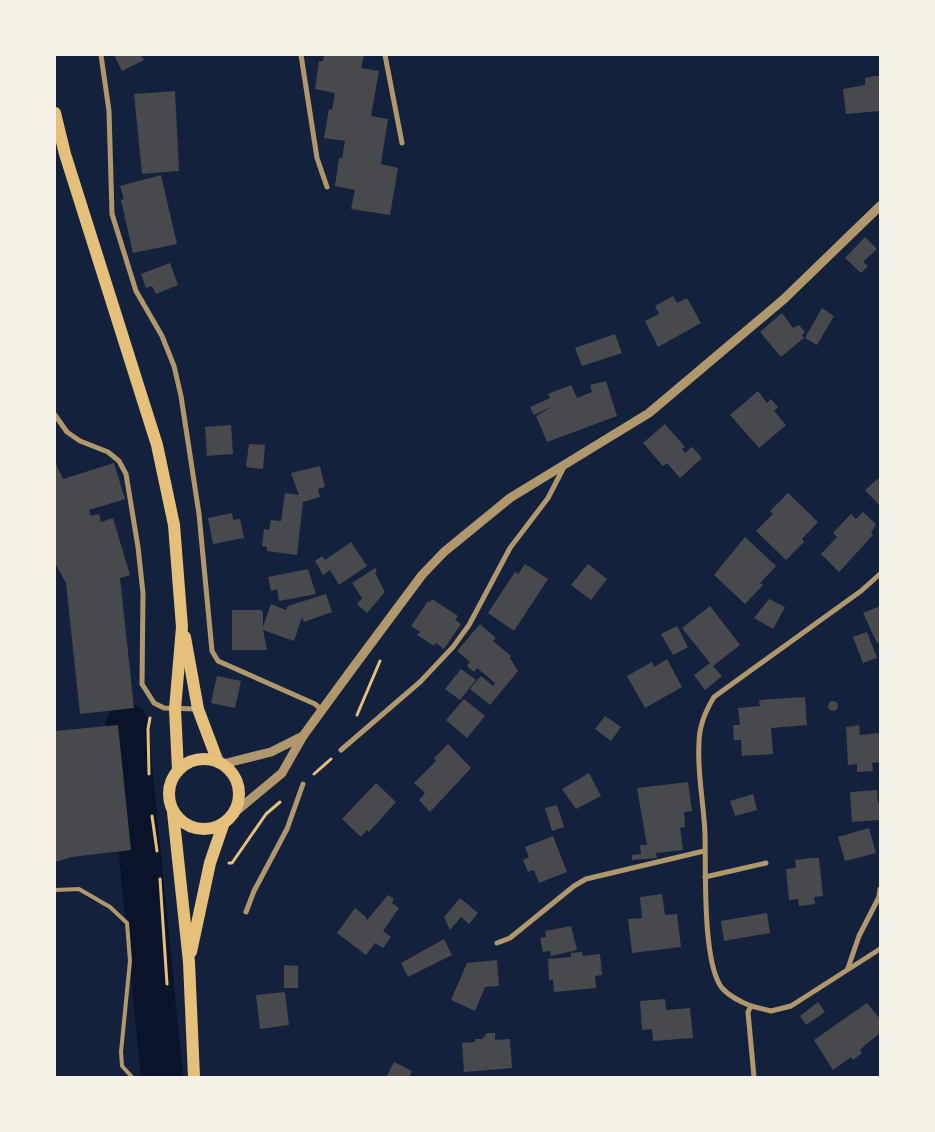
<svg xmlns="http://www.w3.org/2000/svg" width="935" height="1132" viewBox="0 0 935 1132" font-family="'Open Sans',sans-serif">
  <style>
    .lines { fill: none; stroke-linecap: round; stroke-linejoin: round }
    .river { stroke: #0b132b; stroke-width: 42 }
    .building { fill: #48494c }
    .path { stroke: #e5c07b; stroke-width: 3 }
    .service { stroke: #b1986c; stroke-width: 4 }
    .minor { stroke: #b1986c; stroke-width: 5 }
    .tertiary { stroke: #b1986c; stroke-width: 9 }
    .primary { stroke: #e5c07b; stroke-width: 12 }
  </style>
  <rect width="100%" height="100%" fill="#14213d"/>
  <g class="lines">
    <polyline class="river" points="127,724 162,1077"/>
  </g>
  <g class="building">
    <polygon points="114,55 141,55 144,60 122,71"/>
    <polygon points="324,55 364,55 361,68 379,71 371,116 388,119 381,164 398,168 390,215 351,209 355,190 335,186 339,158 342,158 345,141 324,138 329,109 332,110 335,93 315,89 319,61 323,61"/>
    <polygon points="875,76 880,76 880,111 846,114 843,89 865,85 865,78"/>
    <polygon points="175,91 179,171 142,174 134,94"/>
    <polygon points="161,175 177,244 133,253 121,200 124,199 120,186"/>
    <polygon points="865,237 877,249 863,262 868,266 861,273 845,258"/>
    <polygon points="170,263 178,285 156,294 152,286 146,288 141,274"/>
    <polygon points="673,296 677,303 687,298 701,323 658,347 645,321 659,314 655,306"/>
    <polygon points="822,308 834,316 817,345 805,338"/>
    <polygon points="782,313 793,328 799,325 805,332 802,335 804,338 781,357 760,332"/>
    <polygon points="615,334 622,353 582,366 575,348"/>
    <polygon points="606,381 617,416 547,442 536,416 553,406 534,415 530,407 550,398 548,394 571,385 577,398 592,392 590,385"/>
    <polygon points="758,391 767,403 771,399 778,407 774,411 786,425 759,448 730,415"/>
    <polygon points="665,424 685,447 682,449 685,453 692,447 702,458 680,478 667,463 663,466 643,443"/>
    <polygon points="231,425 233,454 207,456 205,427"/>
    <polygon points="249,444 265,445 263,469 246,467"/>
    <polygon points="55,462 63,479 114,463 125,499 89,510 91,516 99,514 101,522 113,518 130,575 120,578 134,708 80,714 66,583 55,563"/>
    <polygon points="320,466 325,487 318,489 320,497 303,502 297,555 267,551 267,547 262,546 264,529 269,530 271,520 281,521 285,493 299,495 291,473"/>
    <polygon points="880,477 880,506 865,490"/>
    <polygon points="788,493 818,522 802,539 804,542 786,560 756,531 773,514 770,511"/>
    <polygon points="863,512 876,524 871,533 873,535 839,572 821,554 837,537 833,533 851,514 856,519"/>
    <polygon points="232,513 233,520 240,519 244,538 213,544 208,518"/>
    <polygon points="745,537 776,566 760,583 763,585 745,604 714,575"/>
    <polygon points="351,542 367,566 339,585 330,570 323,575 315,561 322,556 325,560"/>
    <polygon points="525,564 548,579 514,631 488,613 515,572 518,574"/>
    <polygon points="588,564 607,579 591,600 571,585"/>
    <polygon points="375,568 377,571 375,573 385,592 367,613 357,604 362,598 352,583"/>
    <polygon points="308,569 316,594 279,601 277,589 271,591 268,577"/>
    <polygon points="326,594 332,612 304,622 302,617 294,641 263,630 267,650 232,650 232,610 261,610 263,612 263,627 271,604 286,610 288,606"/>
    <polygon points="432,599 458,616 455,620 461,624 444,649 436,643 434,646 417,635 420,632 411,626 428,601 430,602"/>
    <polygon points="769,599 785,607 773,629 754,618"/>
    <polygon points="710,606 740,645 713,666 722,676 705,690 694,675 710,663 682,628"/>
    <polygon points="880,606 880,642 877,643 863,613"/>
    <polygon points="480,624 496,638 493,641 511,656 510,658 518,671 490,705 470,689 481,676 493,686 495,683 477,668 474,672 467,666 470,662 457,651"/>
    <polygon points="677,626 688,647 673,655 661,634"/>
    <polygon points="867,632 877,658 863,663 853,637"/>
    <polygon points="667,659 682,687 645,708 627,676 652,662 654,667"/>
    <polygon points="461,669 476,680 460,700 445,689"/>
    <polygon points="217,676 241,681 235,708 211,703"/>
    <polygon points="805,697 807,725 771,728 773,754 742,756 741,740 734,740 733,725 740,725 738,708 760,706 759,700"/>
    <polygon points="464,699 485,716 467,738 446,720"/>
    <circle cx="833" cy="706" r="5"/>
    <polygon points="605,716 621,727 611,741 595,729"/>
    <polygon points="118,725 131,850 72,857 55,862 55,731"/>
    <polygon points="859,725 860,735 879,733 880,762 872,763 873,771 857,772 857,764 848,765 846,727"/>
    <polygon points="448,744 471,768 430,812 419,800 425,793 414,783 436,761 434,758"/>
    <polygon points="589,773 601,796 576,809 562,789"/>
    <polygon points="688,782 692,811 684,812 685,827 680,828 683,850 656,853 657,858 632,860 632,855 641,854 640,845 647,845 637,788"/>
    <polygon points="376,783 396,802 369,832 367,830 361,837 342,819"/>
    <polygon points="877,790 878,803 880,803 879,820 852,822 850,792"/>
    <polygon points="753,794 757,810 735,816 730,801"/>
    <polygon points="557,805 564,827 552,831 545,808"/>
    <polygon points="869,828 876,853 845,861 838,837"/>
    <polygon points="553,836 567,872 539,883 534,870 528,872 523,860 529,857 525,847"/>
    <polygon points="812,858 819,858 823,896 814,897 815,904 799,906 798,899 789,900 786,869 796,868 795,860"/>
    <polygon points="662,894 665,915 677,914 681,947 632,953 628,919 642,918 640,897"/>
    <polygon points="388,895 394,899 392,903 399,908 383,931 391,937 383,948 375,943 366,955 337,933 355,908 366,917 367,920"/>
    <polygon points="460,898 478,913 469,924 461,917 450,930 444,917"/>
    <polygon points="767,913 770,933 724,941 721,921"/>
    <polygon points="571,926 577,950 551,956 550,951 543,952 540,938 546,937 545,931"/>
    <polygon points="444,939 452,955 408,977 401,963"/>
    <polygon points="582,952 583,956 600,954 602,975 595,976 596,988 554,992 553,980 549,980 548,959 571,957 571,953"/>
    <polygon points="497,960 499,986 485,987 475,1011 451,1000 467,963"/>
    <polygon points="284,965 298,966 298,988 284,988"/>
    <polygon points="285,992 289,1025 260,1029 256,995"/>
    <polygon points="665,999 666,1010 690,1008 693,1038 653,1041 652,1029 642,1030 640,1001"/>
    <polygon points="818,1002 825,1012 806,1025 800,1016"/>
    <polygon points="867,1003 880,1019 880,1033 864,1046 860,1050 862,1053 853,1060 851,1057 833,1070 814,1040"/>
    <polygon points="487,1033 495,1033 495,1040 510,1039 512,1068 464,1072 462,1043 475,1042 475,1039 482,1039"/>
    <polygon points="394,1062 412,1071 409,1077 387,1076"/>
  </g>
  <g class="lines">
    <g class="path">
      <polyline points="357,715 380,661"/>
      <polyline points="149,774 148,729 150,718"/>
      <polyline points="314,774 331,759"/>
      <polyline points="152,816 157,851"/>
      <polyline points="229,863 232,863 266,814 280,802"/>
      <polyline points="160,879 167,984"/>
    </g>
    <polyline class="service" points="55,890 79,889 110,907 127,923 130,961 121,1052 122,1066 132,1077"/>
    <g class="minor">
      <polyline points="101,55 109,111 112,214 136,291 162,336 174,366 181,396 199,514 212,651 218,661 315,704 322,710"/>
      <polyline points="301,55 317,158 327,187"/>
      <polyline points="385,55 402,143"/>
      <polyline points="55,415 67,432 80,441 108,452 119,461 126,474 138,547 143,593 142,684 154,703 164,708 197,709"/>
      <polyline points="341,750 420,682 453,647 469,625 510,548 548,498 564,467"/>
      <polyline points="705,877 766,863"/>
      <polyline points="246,912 254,891 287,829 303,784"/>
      <polyline points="497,943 510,938 574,886 586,879 704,851"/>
      <polyline points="848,968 859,936 879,897 880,889"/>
      <polyline points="751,1006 771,1011 791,1006 880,949"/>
      <path d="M754 1077 748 1012 751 1006C741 1002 729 996 722 988 702 963 706 867 705 834 704 804 697 774 699 743 699 727 706 710 714 697L861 591 880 574"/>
    </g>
    <g class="tertiary">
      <polyline points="223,764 271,752 303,736"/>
      <polyline points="234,813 282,773 303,736 352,669 422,575 444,552 510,498 649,413 784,299 880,206"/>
    </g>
    <g class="primary">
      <polyline points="55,113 65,154 157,445 174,525 182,627 175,709 178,770"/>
      <polyline points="185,637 198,709 218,762"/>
      <circle cx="204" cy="794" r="35"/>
      <polyline points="173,812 189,962 194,1077"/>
      <polyline points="191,952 210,863 223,825"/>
    </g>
  </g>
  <rect width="935" height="1132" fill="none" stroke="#f6f1e7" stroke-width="112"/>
</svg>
